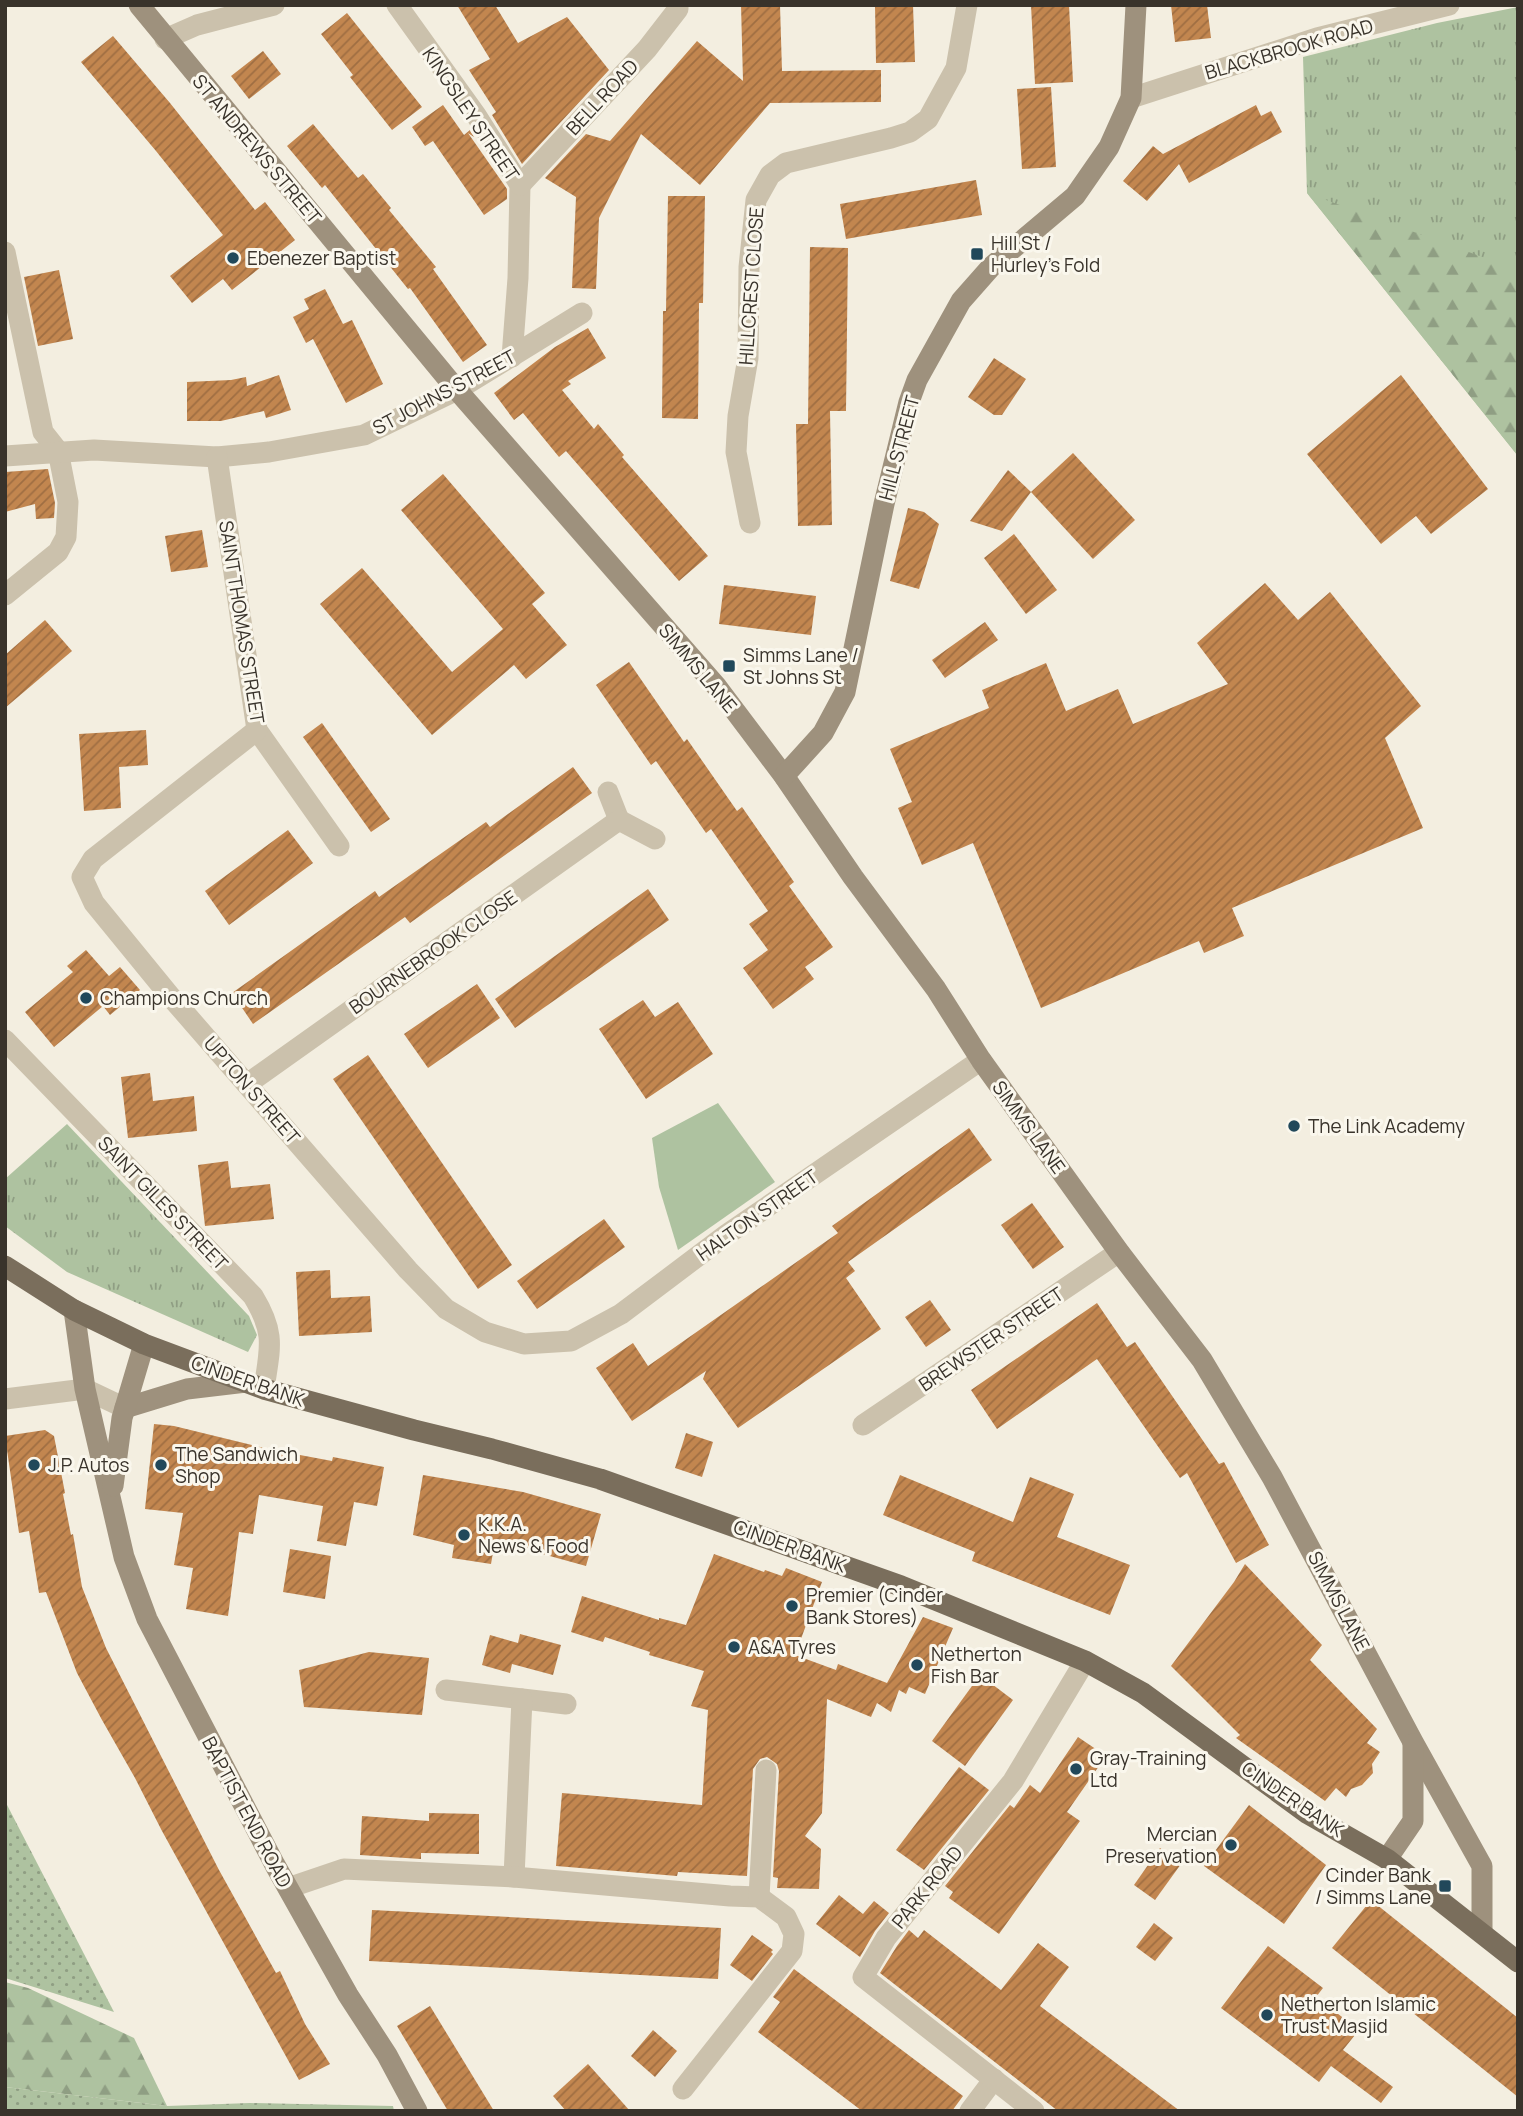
<svg xmlns="http://www.w3.org/2000/svg" width="1523" height="2116" viewBox="0 0 1523 2116" font-family="Manrope,sans-serif">
  <style>
    .grass { fill: url(#grass-tufts) }
    .forest { fill: url(#forest-firs) }
    .garden { fill: url(#garden-dots) }
    .pitch { fill: #aec2a0 }
    .building { fill: url(#building-hatch) }
    .lines { fill: none; stroke-linecap: round; stroke-linejoin: round }
    .street { stroke: #cbc1ac; stroke-width: 21 }
    .secondary { stroke: #9e917d; stroke-width: 21 }
    .primary { stroke: #7a6e5c; stroke-width: 21 }
    .poi-dot { fill: #21485a; stroke: #faf7ed; stroke-width: 2.5 }
    .labels { text-anchor: middle; dominant-baseline: central; stroke-width: 6; stroke-linejoin: round; paint-order: stroke }
    .street-label { font-size: 19px; fill: #39332b; stroke: #faf7ed }
    .poi-label { font-size: 19px; fill: #39332b; stroke: #faf7ed; text-anchor: start }
  </style>
  <defs>
    <pattern id="grass-tufts" width="24" height="20" patternUnits="userSpaceOnUse" patternTransform="scale(1.75)"><rect width="24" height="20" fill="#aec2a0"/><path d="M3 7l-1-3M5 7V3M7 7l1-3M15 17l-1-3M17 17v-4M19 17l1-3" fill="none" stroke="#8f9e83"/></pattern>
    <pattern id="forest-firs" width="22" height="20" patternUnits="userSpaceOnUse" patternTransform="scale(1.75)"><rect width="22" height="20" fill="#aec2a0"/><path d="M5 1l3.5 6h-7zM16 11l3.5 6h-7z" fill="#8f9e83"/></pattern>
    <pattern id="garden-dots" width="8" height="8" patternUnits="userSpaceOnUse" patternTransform="scale(1.75)"><rect width="8" height="8" fill="#aec2a0"/><path d="M2 2h.1M6 6h.1" fill="none" stroke="#8f9e83" stroke-width="1.8" stroke-linecap="round"/></pattern>
    <pattern id="building-hatch" width="6" height="6" patternUnits="userSpaceOnUse" patternTransform="scale(1.75)"><rect width="6" height="6" fill="#c2864f"/><path d="M-1 1l2-2M0 6l6-6M5 7l2-2" fill="none" stroke="#9f6e42"/></pattern>
  </defs>
  <rect width="100%" height="100%" fill="#f3eee0"/>
  <g class="grass">
    <polygon points="1518,7 1518,456 1307,193 1303,57 1437,23"/>
    <polygon points="67,1124 249,1316 257,1335 248,1352 67,1272 5,1226 5,1179"/>
  </g>
  <g class="forest">
    <polygon points="1307,193 1518,270 1518,456"/>
    <polygon points="5,1982 28,1988 134,2038 167,2106 5,2087"/>
  </g>
  <g class="garden">
    <polygon points="5,1801 114,2012 5,1978"/>
    <polygon points="5,2087 167,2106 250,2103 393,2106 394,2111 5,2111"/>
  </g>
  <polygon class="pitch" points="718,1103 775,1182 678,1250 659,1187 652,1138"/>
  <g class="building">
    <polygon points="457,5 495,5 518,43 567,17 609,70 522,164 492,115 496,112 469,70 490,59"/>
    <polygon points="741,5 780,5 782,71 881,70 881,102 770,103 700,185 641,134 599,218 596,289 572,288 576,197 545,178 586,134 610,141 697,41 743,81"/>
    <polygon points="875,5 913,5 915,62 876,63"/>
    <polygon points="1031,5 1069,5 1073,82 1035,84"/>
    <polygon points="1171,5 1207,5 1211,38 1175,42"/>
    <polygon points="347,13 422,107 392,130 350,77 353,75 321,34"/>
    <polygon points="113,36 170,103 255,210 265,202 295,240 232,290 223,279 192,303 170,276 223,235 156,151 81,62"/>
    <polygon points="263,51 281,74 249,99 231,76"/>
    <polygon points="1051,87 1056,167 1022,169 1017,89"/>
    <polygon points="443,105 464,135 470,130 474,137 468,133 507,189 507,199 484,215 433,141 425,146 412,127"/>
    <polygon points="1256,105 1261,116 1271,111 1282,132 1189,183 1179,164 1147,201 1123,181 1153,146 1163,154"/>
    <polygon points="313,124 358,178 363,174 391,208 389,210 436,267 433,269 487,345 463,362 410,288 408,289 325,185 322,188 287,146"/>
    <polygon points="976,180 982,215 846,239 840,204"/>
    <polygon points="668,196 705,196 703,303 699,303 698,419 662,418 663,311 666,311"/>
    <polygon points="810,247 848,248 846,411 830,411 832,525 798,526 796,424 808,424"/>
    <polygon points="59,270 73,339 38,346 24,277"/>
    <polygon points="325,289 343,324 352,320 383,384 346,403 313,339 306,343 293,317 309,309 304,299"/>
    <polygon points="588,328 606,358 568,381 571,384 562,390 594,429 598,424 624,455 622,457 708,556 679,581 566,451 559,457 523,413 514,420 494,393 555,347"/>
    <polygon points="994,358 1026,379 1002,415 994,415 968,397"/>
    <polygon points="279,375 291,410 266,418 264,411 221,421 187,421 187,382 231,380 246,377 247,386"/>
    <polygon points="1401,375 1488,489 1431,534 1416,516 1381,544 1307,454"/>
    <polygon points="1073,453 1135,520 1093,559 1031,492"/>
    <polygon points="48,469 55,503 54,518 36,519 35,504 5,512 5,472"/>
    <polygon points="1008,470 1031,492 1002,531 970,521"/>
    <polygon points="443,474 545,593 532,604 567,645 526,679 514,665 432,735 320,604 362,568 452,672 503,629 401,510"/>
    <polygon points="908,508 924,512 939,524 919,589 890,581"/>
    <polygon points="202,530 208,567 171,572 165,536"/>
    <polygon points="1014,534 1057,590 1026,614 984,558"/>
    <polygon points="1265,583 1298,620 1330,592 1421,706 1385,738 1423,828 1232,908 1244,936 1204,953 1199,941 1041,1008 973,843 922,865 898,808 912,802 890,749 989,708 982,690 1046,663 1066,711 1118,689 1133,724 1228,684 1197,643"/>
    <polygon points="724,585 816,596 811,635 719,624"/>
    <polygon points="45,620 72,651 5,708 5,655"/>
    <polygon points="985,622 998,640 945,678 932,660"/>
    <polygon points="629,662 684,742 687,739 737,811 742,807 794,882 789,886 833,947 805,967 814,979 773,1009 743,968 768,950 749,924 768,911 711,829 706,833 656,761 651,765 596,685"/>
    <polygon points="322,723 390,819 371,832 303,737"/>
    <polygon points="146,730 148,765 119,767 121,808 84,811 79,734"/>
    <polygon points="573,767 592,793 410,923 405,917 253,1024 232,993 375,891 379,897 486,822 490,827"/>
    <polygon points="288,830 313,863 229,925 205,891"/>
    <polygon points="648,889 669,920 515,1028 495,999"/>
    <polygon points="86,950 109,976 120,967 140,990 110,1015 103,1006 54,1047 25,1012 73,972 67,966"/>
    <polygon points="477,984 500,1018 428,1068 404,1034"/>
    <polygon points="643,1000 655,1017 678,1002 713,1054 646,1099 599,1029"/>
    <polygon points="368,1055 512,1265 478,1289 333,1079"/>
    <polygon points="150,1073 153,1101 194,1096 197,1131 128,1138 121,1077"/>
    <polygon points="969,1128 992,1160 848,1262 855,1271 846,1278 881,1329 738,1428 703,1379 706,1371 632,1421 596,1368 633,1343 648,1366 838,1233 832,1226"/>
    <polygon points="228,1161 231,1188 270,1184 274,1219 205,1226 198,1165"/>
    <polygon points="1032,1203 1064,1247 1033,1269 1001,1225"/>
    <polygon points="604,1219 625,1247 537,1309 517,1281"/>
    <polygon points="330,1270 331,1298 370,1296 372,1332 299,1336 296,1272"/>
    <polygon points="930,1300 951,1330 926,1347 905,1317"/>
    <polygon points="1097,1303 1127,1347 1135,1342 1219,1464 1224,1462 1269,1545 1236,1563 1187,1473 1180,1478 1097,1359 997,1429 971,1390"/>
    <polygon points="154,1424 174,1426 268,1449 332,1461 333,1457 384,1467 377,1506 354,1502 346,1546 317,1541 323,1506 259,1495 253,1534 239,1532 228,1616 186,1609 193,1568 174,1565 183,1513 145,1509"/>
    <polygon points="45,1430 54,1436 65,1493 63,1494 71,1535 73,1534 82,1587 106,1648 219,1870 276,1973 280,1971 305,2024 330,2064 299,2080 162,1831 135,1778 102,1720 77,1673 46,1592 39,1593 29,1531 19,1533 5,1436"/>
    <polygon points="686,1433 713,1442 702,1477 675,1468"/>
    <polygon points="423,1475 523,1492 601,1514 586,1566 495,1541 491,1564 452,1558 454,1545 413,1535"/>
    <polygon points="900,1475 1013,1522 1030,1477 1074,1494 1057,1537 1130,1565 1110,1615 972,1561 975,1552 883,1515"/>
    <polygon points="290,1549 331,1556 325,1599 283,1592"/>
    <polygon points="714,1554 764,1572 765,1570 782,1576 786,1568 822,1582 795,1655 836,1670 838,1664 887,1683 923,1617 953,1628 925,1694 909,1687 906,1694 899,1690 891,1712 877,1703 871,1717 827,1699 822,1813 805,1836 821,1849 819,1889 777,1888 778,1878 773,1877 779,1771 777,1764 767,1757 760,1759 753,1769 747,1876 678,1872 677,1876 556,1866 562,1793 702,1805 708,1710 691,1706 704,1671 649,1655 650,1652 605,1637 603,1642 571,1632 582,1596 659,1620 659,1618 686,1625"/>
    <polygon points="1245,1564 1322,1645 1310,1660 1377,1729 1367,1743 1380,1752 1372,1764 1373,1773 1362,1785 1351,1789 1346,1797 1336,1788 1325,1801 1236,1738 1240,1735 1171,1666 1234,1582"/>
    <polygon points="520,1634 561,1645 553,1675 512,1664 510,1673 482,1665 490,1635 518,1643"/>
    <polygon points="369,1652 429,1658 422,1715 304,1707 299,1670"/>
    <polygon points="980,1675 1013,1700 965,1766 932,1741"/>
    <polygon points="1078,1737 1106,1756 1067,1812 1080,1821 999,1934 949,1898 953,1892 945,1886 1010,1805 1014,1808 1030,1785 1040,1793"/>
    <polygon points="959,1767 989,1790 924,1870 896,1850"/>
    <polygon points="1249,1805 1326,1865 1284,1924 1204,1866"/>
    <polygon points="429,1813 479,1814 479,1854 421,1853 421,1859 360,1855 362,1816 429,1821"/>
    <polygon points="1160,1848 1181,1864 1155,1900 1134,1885"/>
    <polygon points="839,1895 863,1914 874,1901 889,1913 875,1931 860,1957 816,1924"/>
    <polygon points="1371,1900 1518,2018 1518,2097 1332,1948"/>
    <polygon points="372,1910 721,1928 718,1979 369,1961"/>
    <polygon points="1154,1923 1173,1938 1155,1961 1136,1947"/>
    <polygon points="909,1930 918,1938 924,1930 1001,1990 1038,1943 1069,1967 1040,2006 1180,2111 1058,2111 880,1973 897,1946"/>
    <polygon points="752,1935 773,1950 771,1952 773,1954 752,1981 730,1965"/>
    <polygon points="1268,1946 1323,1988 1316,1997 1359,2030 1343,2050 1393,2087 1381,2103 1331,2066 1319,2082 1221,2008"/>
    <polygon points="794,1969 963,2096 952,2111 862,2111 758,2032 780,2002 773,1997"/>
    <polygon points="430,2006 494,2111 448,2111 397,2026"/>
    <polygon points="653,2030 677,2051 655,2077 631,2056"/>
    <polygon points="588,2064 614,2093 630,2111 566,2111 553,2096"/>
  </g>
  <g class="lines">
    <g class="street">
      <polyline points="397,5 476,115 520,185 518,278 512,357"/>
      <polyline points="165,39 197,25 274,5"/>
      <polyline points="1131,98 1317,38 1449,5"/>
      <polyline points="520,185 647,49 678,9 678,5"/>
      <polyline points="5,252 43,432 58,451 68,502 66,537 58,552 5,595"/>
      <polyline points="5,456 94,450 217,457 269,452 364,435 457,390 582,313"/>
      <polyline points="217,457 257,730 339,846"/>
      <polyline points="750,523 736,452 738,416 748,358 749,267 756,200 770,175 786,163 891,138 910,132 928,119 956,68 967,5"/>
      <polyline points="257,730 93,859 82,877 94,903 170,996 408,1270 446,1309 485,1332 524,1344 571,1341 621,1314 726,1235 981,1060"/>
      <polyline points="608,792 619,820"/>
      <path d="M5 1040 253 1296C276 1334 270 1347 264 1389"/>
      <polyline points="247,1084 619,820 655,839"/>
      <polyline points="5,1399 85,1389 125,1408"/>
      <polyline points="863,1425 1119,1252"/>
      <polyline points="446,1690 566,1704"/>
      <polyline points="514,1877 522,1699"/>
      <polyline points="288,1888 344,1869 514,1877 730,1896 759,1897 786,1917 794,1934 792,1951 683,2089"/>
      <polyline points="759,1897 766,1770"/>
      <polyline points="970,2111 994,2079"/>
      <polyline points="1034,2111 863,1977 886,1938 1013,1781 1085,1661"/>
    </g>
    <g class="secondary">
      <polyline points="139,5 457,390 717,687 784,776 853,877 936,989 981,1060 1119,1252 1202,1360 1272,1477 1413,1742 1482,1866 1482,1933"/>
      <polyline points="784,776 823,733 845,692 884,504 909,402 917,380 961,301 991,267 1075,196 1109,147 1131,98 1136,5"/>
      <polyline points="74,1310 85,1389 124,1557 147,1619 275,1865 348,1995 387,2055 417,2111"/>
      <polyline points="125,1408 187,1389 246,1382"/>
      <polyline points="113,1486 122,1418 144,1344"/>
      <polyline points="1387,1859 1413,1821 1413,1744"/>
    </g>
    <polyline class="primary" points="5,1266 74,1310 144,1344 264,1389 414,1430 492,1449 600,1479 901,1586 1085,1661 1143,1693 1308,1814 1387,1859 1518,1962"/>
  </g>
  <g class="poi-dot">
    <rect x="970" y="247" width="14" height="14" rx="3.5"/>
    <circle cx="233" cy="258" r="7"/>
    <rect x="722" y="659" width="14" height="14" rx="3.5"/>
    <circle cx="86" cy="998" r="7"/>
    <circle cx="1294" cy="1126" r="7"/>
    <circle cx="34" cy="1465" r="7"/>
    <circle cx="161" cy="1465" r="7"/>
    <circle cx="464" cy="1535" r="7"/>
    <circle cx="792" cy="1606" r="7"/>
    <circle cx="734" cy="1647" r="7"/>
    <circle cx="917" cy="1665" r="7"/>
    <circle cx="1076" cy="1769" r="7"/>
    <circle cx="1231" cy="1845" r="7"/>
    <rect x="1438" y="1879" width="14" height="14" rx="3.5"/>
    <circle cx="1267" cy="2015" r="7"/>
  </g>
  <g class="labels">
    <g class="street-label">
      <text transform="translate(1289 49) rotate(-16)">BLACKBROOK ROAD</text>
      <text transform="translate(602 97) rotate(-47)">BELL ROAD</text>
      <text transform="translate(471 114) rotate(56)">KINGSLEY STREET</text>
      <text transform="translate(257 149) rotate(50)">ST ANDREWS STREET</text>
      <text transform="translate(751 286) rotate(-86)">HILLCREST CLOSE</text>
      <text transform="translate(444 392) rotate(-28)">ST JOHNS STREET</text>
      <text transform="translate(899 448) rotate(-75)">HILL STREET</text>
      <text transform="translate(242 622) rotate(81)">SAINT THOMAS STREET</text>
      <text transform="translate(698 668) rotate(50)">SIMMS LANE</text>
      <text transform="translate(433 952) rotate(-35)">BOURNEBROOK CLOSE</text>
      <text transform="translate(252 1090) rotate(49)">UPTON STREET</text>
      <text transform="translate(1029 1127) rotate(54)">SIMMS LANE</text>
      <text transform="translate(163 1203) rotate(46)">SAINT GILES STREET</text>
      <text transform="translate(757 1215) rotate(-35)">HALTON STREET</text>
      <text transform="translate(991 1339) rotate(-34)">BREWSTER STREET</text>
      <text transform="translate(248 1381) rotate(19)">CINDER BANK</text>
      <text transform="translate(790 1546) rotate(20)">CINDER BANK</text>
      <text transform="translate(1339 1601) rotate(62)">SIMMS LANE</text>
      <text transform="translate(1293 1799) rotate(34)">CINDER BANK</text>
      <text transform="translate(247 1812) rotate(62)">BAPTIST END ROAD</text>
      <text transform="translate(927 1887) rotate(-51)">PARK ROAD</text>
    </g>
    <g class="poi-label">
      <text x="991" y="243">Hill St /<tspan x="991" dy="22">Hurley's Fold</tspan></text>
      <text x="247" y="258">Ebenezer Baptist</text>
      <text x="743" y="655">Simms Lane /<tspan x="743" dy="22">St Johns St</tspan></text>
      <text x="100" y="998">Champions Church</text>
      <text x="1308" y="1126">The Link Academy</text>
      <text x="175" y="1454">The Sandwich<tspan x="175" dy="22">Shop</tspan></text>
      <text x="48" y="1465">J.P. Autos</text>
      <text x="478" y="1524">K.K.A.<tspan x="478" dy="22">News &amp; Food</tspan></text>
      <text x="806" y="1595">Premier (Cinder<tspan x="806" dy="22">Bank Stores)</tspan></text>
      <text x="748" y="1647">A&amp;A Tyres</text>
      <text x="931" y="1654">Netherton<tspan x="931" dy="22">Fish Bar</tspan></text>
      <text x="1090" y="1758">Gray-Training<tspan x="1090" dy="22">Ltd</tspan></text>
      <text x="1217" y="1834" text-anchor="end">Mercian<tspan x="1217" dy="22">Preservation</tspan></text>
      <text x="1431" y="1875" text-anchor="end">Cinder Bank<tspan x="1431" dy="22">/ Simms Lane</tspan></text>
      <text x="1281" y="2004">Netherton Islamic<tspan x="1281" dy="22">Trust Masjid</tspan></text>
    </g>
  </g>
  <rect width="1523" height="2116" fill="none" stroke="#39332b" stroke-width="14"/>
</svg>
